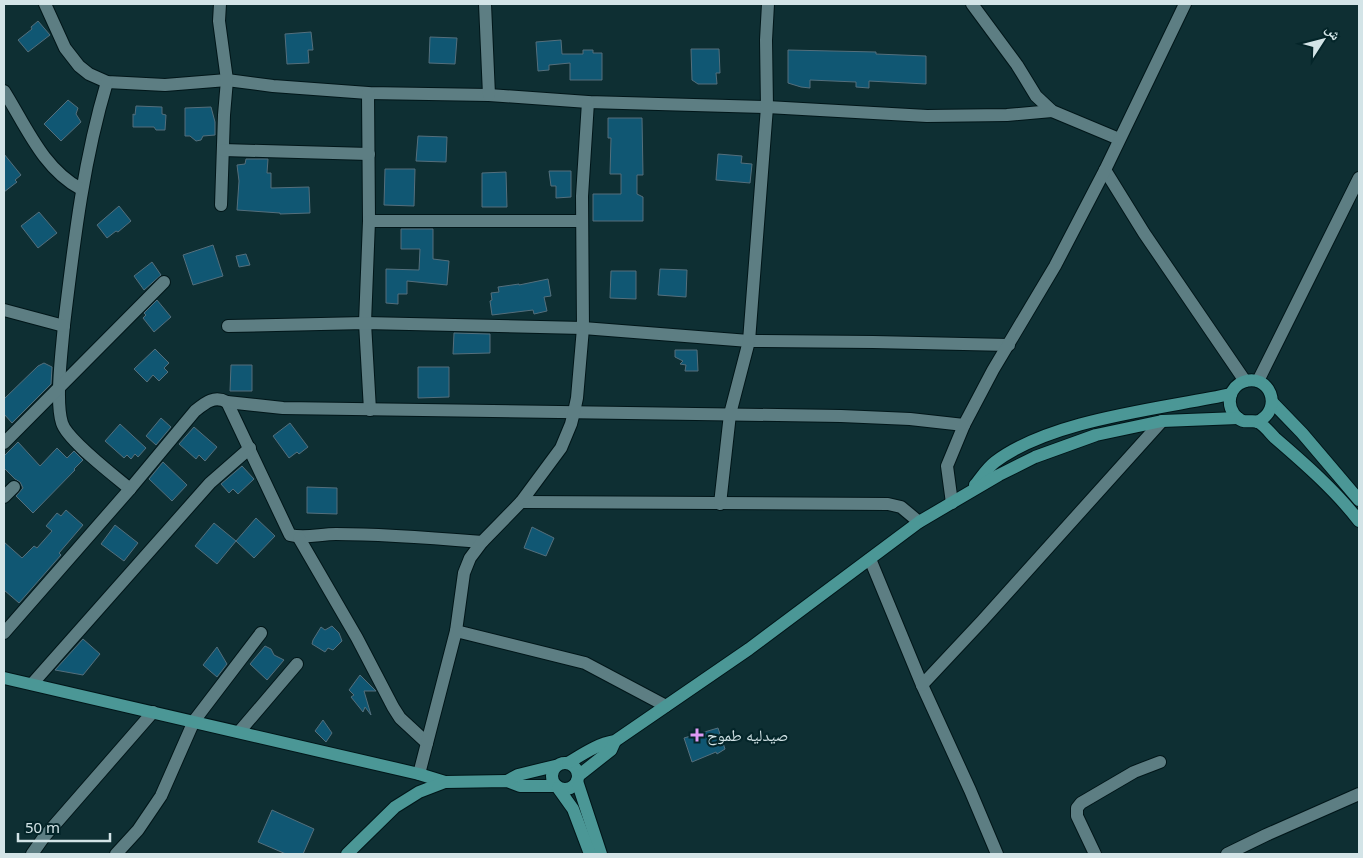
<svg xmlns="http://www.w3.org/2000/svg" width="1363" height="858" viewBox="0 0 1363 858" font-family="'Noto Sans','Noto Naskh Arabic',sans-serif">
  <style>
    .building { fill: #105773; stroke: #546f7c }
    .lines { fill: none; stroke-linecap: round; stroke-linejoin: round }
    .street-casing { stroke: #011619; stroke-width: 14 }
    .secondary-casing { stroke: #011619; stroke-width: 14 }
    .street { stroke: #5d7e83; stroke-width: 12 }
    .secondary { stroke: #4b9796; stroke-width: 12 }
    .poi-dot { fill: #dd99f4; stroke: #042529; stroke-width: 2 }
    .labels { text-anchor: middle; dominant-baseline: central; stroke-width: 4.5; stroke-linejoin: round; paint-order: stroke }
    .poi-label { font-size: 16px; fill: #d3e4e7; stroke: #042529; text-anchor: start }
  </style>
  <rect width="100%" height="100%" fill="#0e2f33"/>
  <g class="building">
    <polygon points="38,21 50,35 28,52 18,40 32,29 31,27"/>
    <polygon points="311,32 313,50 308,50 309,63 287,64 285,34"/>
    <polygon points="430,37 457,38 455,64 429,63"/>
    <polygon points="561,40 562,54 583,54 583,50 593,50 593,53 602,53 602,80 570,80 570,63 549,65 549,70 538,71 536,42"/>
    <polygon points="691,49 719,49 720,73 716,73 717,84 698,84 692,80"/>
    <polygon points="788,50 876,52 876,54 926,56 926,84 869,81 869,88 856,87 856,82 810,80 810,88 801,87 788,83"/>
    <polygon points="68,100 78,108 76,114 81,122 61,141 44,124"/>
    <polygon points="136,106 162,107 162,114 166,115 165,130 156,130 154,127 133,127 133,114 135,115"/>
    <polygon points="211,107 215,122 215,135 203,136 201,140 196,141 190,136 185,136 185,108"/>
    <polygon points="608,118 642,118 643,175 637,175 637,194 643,197 643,221 593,221 593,194 621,194 621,174 610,174 611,138 608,138"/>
    <polygon points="418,136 447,137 446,162 416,161"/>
    <polygon points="4,154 21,175 15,180 17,182 4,192"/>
    <polygon points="718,154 742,156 741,163 752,164 750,183 716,180"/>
    <polygon points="246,159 268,159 267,173 271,173 271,188 309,187 310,213 280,214 280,213 237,210 239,181 237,165 245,164"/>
    <polygon points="385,169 415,169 414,206 384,205"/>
    <polygon points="549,171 571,171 571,197 556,198 556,186 551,186"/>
    <polygon points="506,172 507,207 482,207 482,173"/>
    <polygon points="119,206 131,221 118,232 116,231 107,238 97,225"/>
    <polygon points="39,212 57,233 38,248 21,226"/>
    <polygon points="401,229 433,229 433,259 449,261 447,285 407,281 407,294 398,294 398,304 386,303 386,269 419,270 420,249 401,249"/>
    <polygon points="213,245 223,276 193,285 183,255"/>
    <polygon points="246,254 250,265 239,267 236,256"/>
    <polygon points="152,262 161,275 144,290 134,276"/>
    <polygon points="660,269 687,270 686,297 658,295"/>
    <polygon points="611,271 636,271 636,299 610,298"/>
    <polygon points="548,279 551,296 544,297 547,311 534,314 533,310 492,315 490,301 492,300 491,293 499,292 498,287 519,284 519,285"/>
    <polygon points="157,300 171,317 154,332 143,318 146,315 144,313"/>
    <polygon points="454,333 490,334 490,353 453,354"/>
    <polygon points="155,349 169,363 164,368 168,372 159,381 153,375 147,382 134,369"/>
    <polygon points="675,350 697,350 698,371 685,371 686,365 680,364 683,361 675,357"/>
    <polygon points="44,363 52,367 51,384 12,423 4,414 4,399 38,366"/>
    <polygon points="231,365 252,365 252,391 230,391"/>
    <polygon points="418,367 449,367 449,397 418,398"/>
    <polygon points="161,418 171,427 156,445 146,436"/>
    <polygon points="290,423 308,447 299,454 297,452 289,458 273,436"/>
    <polygon points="120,424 146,448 138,457 135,454 131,459 127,455 124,458 105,441"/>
    <polygon points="194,427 217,447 205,461 199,455 196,459 179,444"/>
    <polygon points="18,442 40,466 57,448 67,458 74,451 83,460 74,469 75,470 33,513 16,496 23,488 20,482 15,479 4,468 4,456"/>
    <polygon points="163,462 187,485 172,501 149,479"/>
    <polygon points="242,466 254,479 238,494 233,489 229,493 221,484"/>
    <polygon points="307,487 337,488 337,514 307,513"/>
    <polygon points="66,510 83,525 59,553 61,555 19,603 4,590 4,542 22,558 34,546 37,548 52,531 46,526 57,513 61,516"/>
    <polygon points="256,518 275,536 254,558 236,541"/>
    <polygon points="214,523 236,541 217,564 195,546"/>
    <polygon points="115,525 138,543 124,561 101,544"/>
    <polygon points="532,527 554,538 546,556 524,548"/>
    <polygon points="332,626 339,633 342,641 333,650 328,648 325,652 312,644 313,640 321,627 325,630"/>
    <polygon points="83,639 100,654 83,675 55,670"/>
    <polygon points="265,646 271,649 274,655 284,660 267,680 250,664"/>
    <polygon points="217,647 227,664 217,677 203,665"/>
    <polygon points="360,675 376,691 364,691 371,715 365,707 363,712 351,697 354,695 349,690"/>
    <polygon points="323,720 332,733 326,742 315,731"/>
    <polygon points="718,728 725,749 717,754 716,752 692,762 684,738"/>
    <polygon points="272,810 314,829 303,854 286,854 258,842"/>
  </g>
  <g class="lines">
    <defs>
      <g id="street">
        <polyline points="45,4 65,48 79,66 89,74 107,82 165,85 227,80 273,86 368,93 489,95 588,102 767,107 927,116 1007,115 1052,111"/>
        <polyline points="220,4 219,21 227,80 224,115 221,205"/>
        <polyline points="485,4 489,95"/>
        <polyline points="972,4 1017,65 1036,96 1052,111 1119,139"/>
        <path d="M107 82C83 162 74 242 64 325 62 349 55 401 62 423 67 440 115 476 130 489"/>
        <path d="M4 91C26 126 43 169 81 189"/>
        <polyline points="368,93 369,221 365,323 370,410"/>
        <polyline points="223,150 369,154"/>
        <polyline points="1105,170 1144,233 1245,381"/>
        <polyline points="369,221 582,221"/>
        <polyline points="4,310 64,326"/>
        <polyline points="228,326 365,323 583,328 749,341 873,342 1009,345"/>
        <polyline points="1258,381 1359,178"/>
        <path d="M227 402 290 535C305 539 320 534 336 534 385 534 433 538 482 542"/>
        <polyline points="4,443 164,282"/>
        <polyline points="4,497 14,487"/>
        <polyline points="521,502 888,504 901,507 919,522"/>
        <polyline points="952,503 947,466 964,425 993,370 1055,266 1105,170 1185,4"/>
        <polyline points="720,504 730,414 749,341 767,107 766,40 768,4"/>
        <polyline points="299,538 357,638 393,707 400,718 427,743"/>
        <polyline points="870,559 922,685 970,790 997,854"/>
        <polyline points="456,631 585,663 666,706"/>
        <path d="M4 633 130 489 195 411C205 403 214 395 227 402L283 408 841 416 910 419 964 425"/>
        <polyline points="32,684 210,483 250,448"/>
        <polyline points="922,685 982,621 1162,421"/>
        <polyline points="239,732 297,664"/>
        <polyline points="419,774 456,631 464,573 470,558 482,542 521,502 561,448 571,424 574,412 577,398 583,328 582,196 588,102"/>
        <polyline points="32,854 44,837 153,712"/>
        <polyline points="116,854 138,830 161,796 194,721 261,633"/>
        <polyline points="1095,854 1077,816 1077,808 1081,803 1134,772 1160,762"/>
        <polyline points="1227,854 1266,835 1359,794"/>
      </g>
      <g id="secondary">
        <polyline points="1272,402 1302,433 1359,500"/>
        <path d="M1257 422C1285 409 1269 372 1243 382 1230 387 1226 403 1234 414 1243 426 1250 419 1258 422 1264 425 1270 433 1275 438 1304 463 1335 490 1359 521"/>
        <path d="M975 485C981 478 987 468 995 462 1052 419 1161 409 1231 394"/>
        <polyline points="4,678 419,774 445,782 507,781 520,786 556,786"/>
        <circle cx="565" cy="776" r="13"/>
        <path d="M568 763C583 754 597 744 615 741L749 649 919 522 999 475 1035 457 1096 435 1162 421 1238 418"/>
        <polyline points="578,776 611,750 615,741"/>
        <polyline points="507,781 518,775 555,766"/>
        <polyline points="577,781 601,854"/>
        <polyline points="558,788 573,809 590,854"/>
        <polyline points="347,854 395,807 419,792 445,782"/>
      </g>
    </defs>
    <use href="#street" class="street-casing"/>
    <use href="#secondary" class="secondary-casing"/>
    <use href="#street" class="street"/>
    <use href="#secondary" class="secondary"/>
  </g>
  <path class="poi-dot" d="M694.5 727.5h5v5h5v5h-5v5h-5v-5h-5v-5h5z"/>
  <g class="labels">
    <g class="poi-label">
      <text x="707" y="735">صيدليه طموح</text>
    </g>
  </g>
  <rect width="1363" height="858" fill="none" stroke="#d3e4e7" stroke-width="10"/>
  <g transform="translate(1323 40) rotate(54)" stroke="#042529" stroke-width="4" paint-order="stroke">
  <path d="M0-4L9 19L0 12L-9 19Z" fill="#d3e4e7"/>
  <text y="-8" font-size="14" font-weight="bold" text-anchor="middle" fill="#d3e4e7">ش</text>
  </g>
  <path d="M18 833v8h92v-8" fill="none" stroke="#d3e4e7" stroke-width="2.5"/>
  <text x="25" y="833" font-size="15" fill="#d3e4e7" stroke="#042529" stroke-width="4" paint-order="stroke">50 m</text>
</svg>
